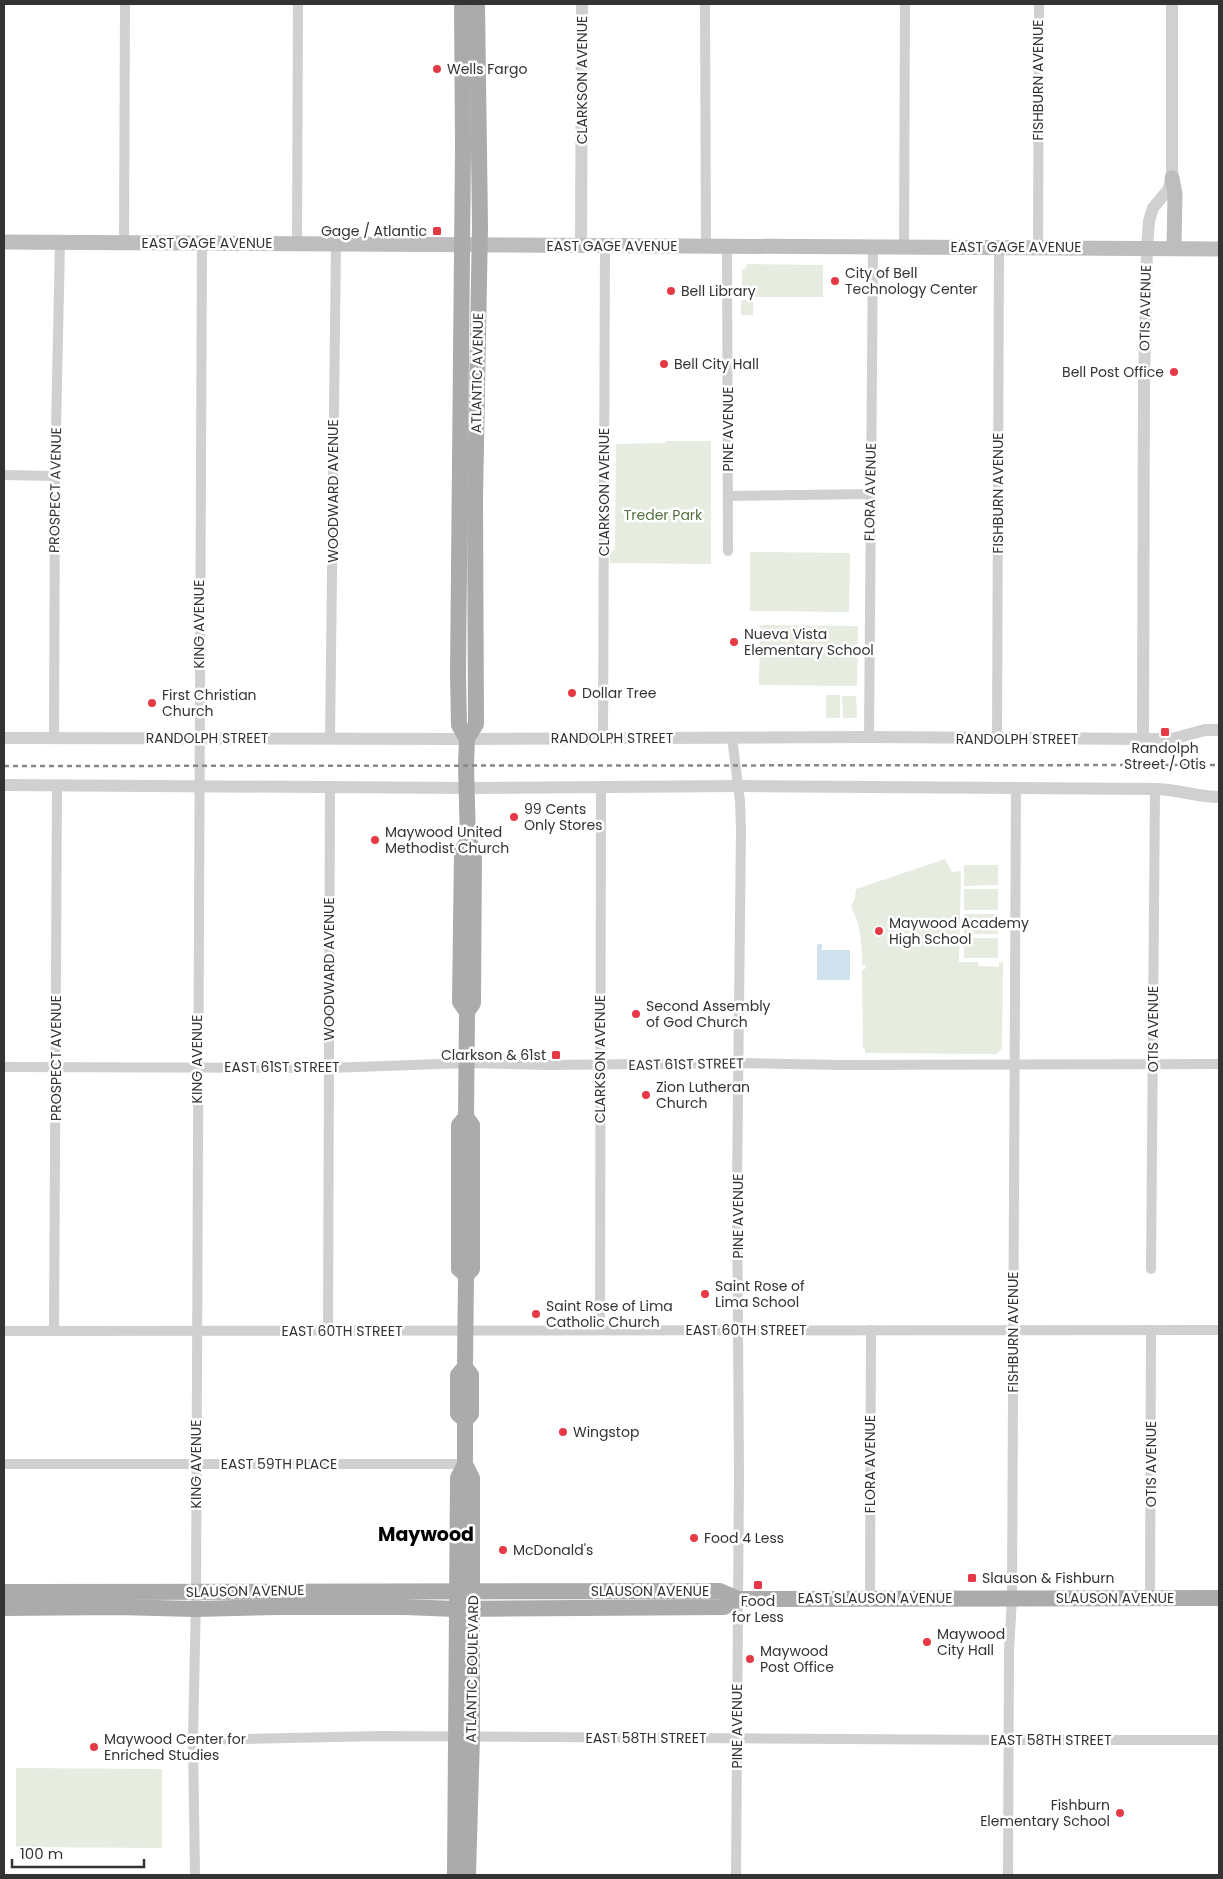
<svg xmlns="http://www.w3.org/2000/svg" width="1223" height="1879" viewBox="0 0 1223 1879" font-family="Poppins,sans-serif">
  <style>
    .green { fill: #e6ecdf }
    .water { fill: #cfe2ee }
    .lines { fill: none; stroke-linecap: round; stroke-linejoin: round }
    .minor { stroke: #d0d0d0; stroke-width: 10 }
    .tertiary { stroke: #d0d0d0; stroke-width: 12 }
    .secondary { stroke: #bdbdbd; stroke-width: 15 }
    .primary { stroke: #ababab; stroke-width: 16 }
    .rail { stroke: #888; stroke-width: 2.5; stroke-dasharray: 5 4; stroke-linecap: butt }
    .poi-dot { fill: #e63946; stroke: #fff; stroke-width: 2 }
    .labels { text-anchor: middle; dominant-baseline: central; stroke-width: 5; stroke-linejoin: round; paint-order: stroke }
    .poi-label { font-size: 14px; fill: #333; stroke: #fff; text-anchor: start }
    .street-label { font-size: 14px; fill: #333; stroke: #fff }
    .park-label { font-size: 14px; fill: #56703f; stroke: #fff }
    .district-label { font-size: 19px; font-weight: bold; fill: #000; stroke: #fff }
  </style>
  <rect width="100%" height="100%" fill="#fff"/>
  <g class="green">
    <polygon points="747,264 823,265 823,297 742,297 742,270 746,268"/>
    <rect x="741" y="300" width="12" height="15"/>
    <polygon points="666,441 711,441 711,564 610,563 610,554 615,548 616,444 665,443"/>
    <polygon points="750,552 850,553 849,612 750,611"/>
    <polygon points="760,625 858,626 857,686 759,685"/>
    <rect x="826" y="695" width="14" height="23"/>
    <polygon points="842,696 856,696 857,718 843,718"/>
    <path d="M945 859 952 872 961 871 959 962H978V966L999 967V963L1003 962 1002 1048 997 1054 865 1053V1049L863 1048 862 970 865 969 866 965H862C862 942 861 927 851 906L855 898 856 889Z"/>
    <polygon points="964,865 998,865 998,885 964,886"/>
    <rect x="964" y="889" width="34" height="21"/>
    <rect x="964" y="914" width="34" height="20"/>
    <rect x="964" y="938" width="34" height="20"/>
    <polygon points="16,1768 162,1769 162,1848 16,1847"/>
  </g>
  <polygon class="water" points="817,944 822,944 822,950 850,950 850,980 817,980"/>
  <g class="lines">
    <g class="minor">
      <polyline points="705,4 706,246"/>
      <polyline points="124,242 125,4"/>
      <polyline points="297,244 298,4"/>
      <polyline points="727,247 728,551"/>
      <polyline points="904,247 905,4"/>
      <polyline points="1038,247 1039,4"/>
      <polyline points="4,475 55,476"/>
      <polyline points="728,496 870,494"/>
      <polyline points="869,737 873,246"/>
      <polyline points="54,738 55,476 60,242"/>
      <polyline points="603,738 605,246"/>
      <polyline points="732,738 740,801 741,830 737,1185 739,1475 736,1875"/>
      <polyline points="330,739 336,244"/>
      <polyline points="997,739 999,247"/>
      <polyline points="4,1067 329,1068 467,1063 547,1065 740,1063 840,1065 1219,1064"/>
      <polyline points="1151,1269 1155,789"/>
      <polyline points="600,1330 601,788"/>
      <polyline points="4,1331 1219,1330"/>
      <polyline points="54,1331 57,785"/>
      <polyline points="328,1331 330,787"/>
      <polyline points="4,1464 465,1464"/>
      <polyline points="870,1598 871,1330"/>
      <polyline points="1150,1599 1151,1330"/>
      <polyline points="193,1740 380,1736 1008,1740 1219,1740"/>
      <polyline points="195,1875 193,1740 196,1598 202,243"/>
      <polyline points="1008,1875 1009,1650 1012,1599 1016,788"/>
    </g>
    <g class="tertiary">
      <polyline points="581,246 582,4"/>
      <polyline points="4,738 467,739 869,737 1143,739 1172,739 1205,730 1219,730"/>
      <polyline points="1143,739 1144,381 1147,248 1149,221 1153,208 1168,190 1172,178 1172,4"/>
      <path d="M4 785 467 788 739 786 1155 789C1177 789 1197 797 1219 797"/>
    </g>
    <g class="secondary">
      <polyline points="1172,178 1175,194 1174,248"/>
      <polyline points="4,242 1219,249"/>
    </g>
    <g class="primary">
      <polyline points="462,4 463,147 458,674 459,725 467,739"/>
      <polyline points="467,1012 460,1002 462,850 468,841"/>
      <polyline points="466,1275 472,1269 472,1125 466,1117 467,1012 473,1003 474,850 468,841 466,765 467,739 476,724 475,499 480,226 477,4"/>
      <polyline points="465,1420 458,1414 458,1375 465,1367"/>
      <polyline points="465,1464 472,1478 472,1737 468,1875"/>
      <polyline points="4,1592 720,1591 738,1599 1219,1598"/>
      <polyline points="4,1608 117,1607 195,1609 278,1607 404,1607 456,1609 724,1607 738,1599"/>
      <polyline points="455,1875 458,1478 465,1464 465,1420 471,1414 471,1375 465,1367 466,1275 459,1269 459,1125 466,1117"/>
    </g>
    <polyline class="rail" points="4,766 1219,765"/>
  </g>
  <g class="poi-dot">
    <circle cx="437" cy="69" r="5"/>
    <rect x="432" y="226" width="10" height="10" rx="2.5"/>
    <circle cx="835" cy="281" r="5"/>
    <circle cx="671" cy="291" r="5"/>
    <circle cx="664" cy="364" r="5"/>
    <circle cx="1174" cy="372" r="5"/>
    <circle cx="734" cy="642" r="5"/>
    <circle cx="572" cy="693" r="5"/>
    <circle cx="152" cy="703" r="5"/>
    <rect x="1160" y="727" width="10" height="10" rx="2.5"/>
    <circle cx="514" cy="817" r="5"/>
    <circle cx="375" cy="840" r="5"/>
    <circle cx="879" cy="931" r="5"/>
    <circle cx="636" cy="1014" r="5"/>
    <rect x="551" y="1050" width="10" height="10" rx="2.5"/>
    <circle cx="646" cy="1095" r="5"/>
    <circle cx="705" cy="1294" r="5"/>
    <circle cx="536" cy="1314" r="5"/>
    <circle cx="563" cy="1432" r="5"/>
    <circle cx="694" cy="1538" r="5"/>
    <circle cx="503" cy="1550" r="5"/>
    <rect x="967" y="1573" width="10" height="10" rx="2.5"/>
    <rect x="753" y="1580" width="10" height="10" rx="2.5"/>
    <circle cx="927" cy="1642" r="5"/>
    <circle cx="750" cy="1659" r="5"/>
    <circle cx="94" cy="1747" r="5"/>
    <circle cx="1120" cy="1813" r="5"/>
  </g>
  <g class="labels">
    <g class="poi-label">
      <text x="447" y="69">Wells Fargo</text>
      <text x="427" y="231" text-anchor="end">Gage / Atlantic</text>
      <text x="845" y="273">City of Bell<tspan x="845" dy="16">Technology Center</tspan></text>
      <text x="681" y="291">Bell Library</text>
      <text x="674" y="364">Bell City Hall</text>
      <text x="1164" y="372" text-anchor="end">Bell Post Office</text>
      <text x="744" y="634">Nueva Vista<tspan x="744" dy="16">Elementary School</tspan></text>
      <text x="582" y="693">Dollar Tree</text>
      <text x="162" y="695">First Christian<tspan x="162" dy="16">Church</tspan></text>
      <text x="1165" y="748" text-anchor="middle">Randolph<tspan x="1165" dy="16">Street / Otis</tspan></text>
      <text x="524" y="809">99 Cents<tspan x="524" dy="16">Only Stores</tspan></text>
      <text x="385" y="832">Maywood United<tspan x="385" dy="16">Methodist Church</tspan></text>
      <text x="889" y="923">Maywood Academy<tspan x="889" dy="16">High School</tspan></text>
      <text x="646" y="1006">Second Assembly<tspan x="646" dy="16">of God Church</tspan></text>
      <text x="546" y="1055" text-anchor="end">Clarkson &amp; 61st</text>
      <text x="656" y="1087">Zion Lutheran<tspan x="656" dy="16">Church</tspan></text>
      <text x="715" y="1286">Saint Rose of<tspan x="715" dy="16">Lima School</tspan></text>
      <text x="546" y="1306">Saint Rose of Lima<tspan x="546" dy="16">Catholic Church</tspan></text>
      <text x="573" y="1432">Wingstop</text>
      <text x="704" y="1538">Food 4 Less</text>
      <text x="513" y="1550">McDonald's</text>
      <text x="982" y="1578">Slauson &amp; Fishburn</text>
      <text x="758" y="1601" text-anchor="middle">Food<tspan x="758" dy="16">for Less</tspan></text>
      <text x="937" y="1634">Maywood<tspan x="937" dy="16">City Hall</tspan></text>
      <text x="760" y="1651">Maywood<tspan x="760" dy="16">Post Office</tspan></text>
      <text x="104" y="1739">Maywood Center for<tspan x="104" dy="16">Enriched Studies</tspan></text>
      <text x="1110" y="1805" text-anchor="end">Fishburn<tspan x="1110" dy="16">Elementary School</tspan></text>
    </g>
    <g class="street-label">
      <text transform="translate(582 80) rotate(-90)">CLARKSON AVENUE</text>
      <text transform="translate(1038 80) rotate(-90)">FISHBURN AVENUE</text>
      <text x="207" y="243">EAST GAGE AVENUE</text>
      <text x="612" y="246">EAST GAGE AVENUE</text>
      <text x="1016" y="247">EAST GAGE AVENUE</text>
      <text transform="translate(1145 308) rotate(-89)">OTIS AVENUE</text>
      <text transform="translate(477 373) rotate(-89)">ATLANTIC AVENUE</text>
      <text transform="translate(728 429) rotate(-90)">PINE AVENUE</text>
      <text transform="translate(55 490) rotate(-89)">PROSPECT AVENUE</text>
      <text transform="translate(333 491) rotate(-90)">WOODWARD AVENUE</text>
      <text transform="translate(604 492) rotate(-90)">CLARKSON AVENUE</text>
      <text transform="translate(870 492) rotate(-89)">FLORA AVENUE</text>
      <text transform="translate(998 493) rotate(-90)">FISHBURN AVENUE</text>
      <text transform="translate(199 624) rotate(-90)">KING AVENUE</text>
      <text x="207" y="738">RANDOLPH STREET</text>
      <text x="612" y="738">RANDOLPH STREET</text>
      <text x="1017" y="739">RANDOLPH STREET</text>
      <text transform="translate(329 969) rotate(-90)">WOODWARD AVENUE</text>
      <text transform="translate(1153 1029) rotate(-90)">OTIS AVENUE</text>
      <text transform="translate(56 1058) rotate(-90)">PROSPECT AVENUE</text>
      <text transform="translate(197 1059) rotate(-90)">KING AVENUE</text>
      <text transform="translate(600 1059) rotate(-90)">CLARKSON AVENUE</text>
      <text transform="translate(686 1064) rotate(-1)">EAST 61ST STREET</text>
      <text x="282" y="1067">EAST 61ST STREET</text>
      <text transform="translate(738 1216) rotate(-90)">PINE AVENUE</text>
      <text x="746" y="1330">EAST 60TH STREET</text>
      <text x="342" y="1331">EAST 60TH STREET</text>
      <text transform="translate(1013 1332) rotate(-90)">FISHBURN AVENUE</text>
      <text transform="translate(196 1464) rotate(-90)">KING AVENUE</text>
      <text x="279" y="1464">EAST 59TH PLACE</text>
      <text transform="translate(870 1464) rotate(-90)">FLORA AVENUE</text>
      <text transform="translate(1151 1464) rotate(-90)">OTIS AVENUE</text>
      <text transform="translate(245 1591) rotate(-1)">SLAUSON AVENUE</text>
      <text x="650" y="1591">SLAUSON AVENUE</text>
      <text x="875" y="1598">EAST SLAUSON AVENUE</text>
      <text x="1115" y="1598">SLAUSON AVENUE</text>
      <text transform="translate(472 1669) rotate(-89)">ATLANTIC BOULEVARD</text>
      <text transform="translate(737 1726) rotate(-90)">PINE AVENUE</text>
      <text x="646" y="1738">EAST 58TH STREET</text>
      <text x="1051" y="1740">EAST 58TH STREET</text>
    </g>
    <g class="park-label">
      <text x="663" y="515">Treder Park</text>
    </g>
    <g class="district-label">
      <text x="426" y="1534">Maywood</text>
    </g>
  </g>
  <rect width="1223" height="1879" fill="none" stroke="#333333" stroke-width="10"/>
  <path d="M12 1859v8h132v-8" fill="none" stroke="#333333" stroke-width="2.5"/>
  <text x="20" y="1859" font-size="15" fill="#333333" stroke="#ffffff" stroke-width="4" paint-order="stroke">100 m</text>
</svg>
